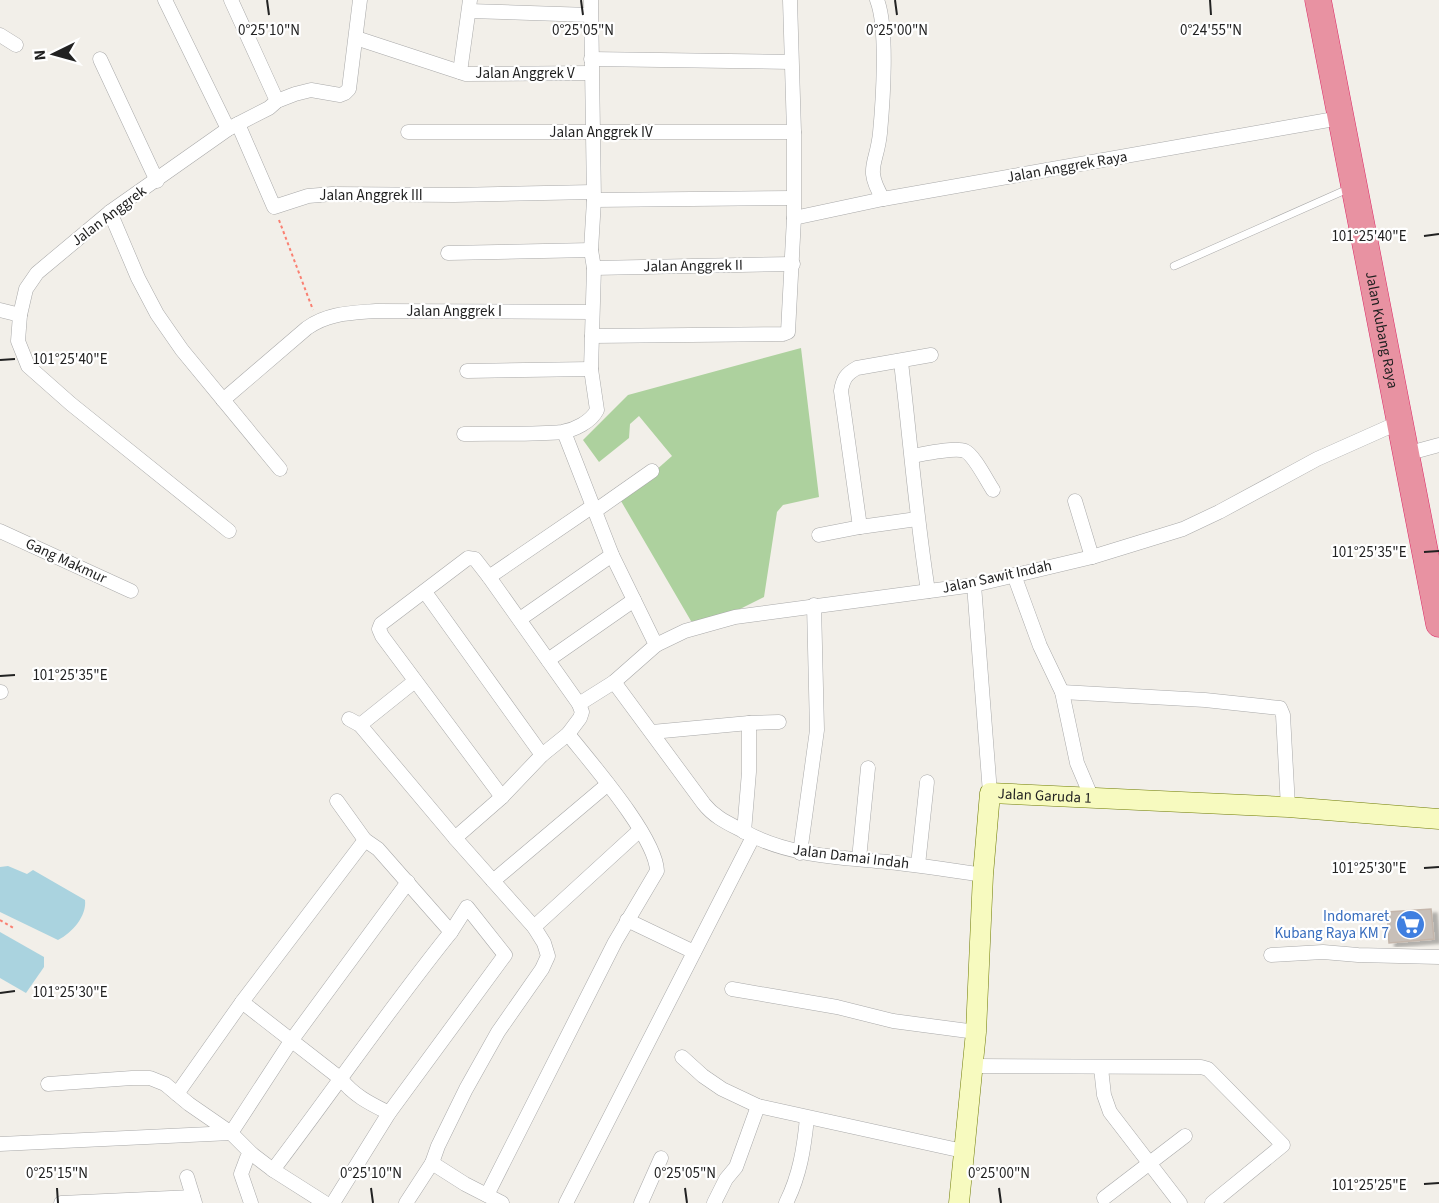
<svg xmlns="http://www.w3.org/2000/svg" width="1439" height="1203" viewBox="0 0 1439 1203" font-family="'Source Sans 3',sans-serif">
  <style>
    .forest { fill: #add19e }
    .water { fill: #aad3df }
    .building { fill: #c7bfb8; stroke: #c4b6ab; stroke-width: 1.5; filter: url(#shadow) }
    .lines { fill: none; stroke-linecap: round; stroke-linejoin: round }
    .lane-casing { stroke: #a9a9a9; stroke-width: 8 }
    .street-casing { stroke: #a9a9a9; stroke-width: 15 }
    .secondary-casing { stroke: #707d05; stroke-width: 21 }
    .highway-casing { stroke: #dc2a67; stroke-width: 27 }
    .path { stroke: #fa8072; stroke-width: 2; stroke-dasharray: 3 3; stroke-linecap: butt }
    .lane { stroke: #fff; stroke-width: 7 }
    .street { stroke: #fff; stroke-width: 14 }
    .secondary { stroke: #f7fabf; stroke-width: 20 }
    .highway { stroke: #e892a2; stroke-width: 26 }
    .ticks { fill: none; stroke: #222; stroke-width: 2 }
    .labels { text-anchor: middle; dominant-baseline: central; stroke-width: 4.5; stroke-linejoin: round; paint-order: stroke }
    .street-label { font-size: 15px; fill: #222; stroke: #fff }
    .shop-label { font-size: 15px; fill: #366cbe; stroke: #fff; text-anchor: end }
    .ticks-label { font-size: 15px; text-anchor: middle; fill: #222; stroke: #fff; stroke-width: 4.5; stroke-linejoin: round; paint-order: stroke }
  </style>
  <defs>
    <filter id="shadow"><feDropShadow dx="6" dy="4" stdDeviation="1.5" flood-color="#0004"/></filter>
  </defs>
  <rect width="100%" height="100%" fill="#f2efe9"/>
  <polygon class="forest" points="801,348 819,497 783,505 777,512 764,597 740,609 697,623 691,621 621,501 672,456 639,416 630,424 629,438 599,462 583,440 628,395"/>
  <g class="water">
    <path d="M8 866 27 874 33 870 85 900C87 916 72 933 58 940L0 912V867Z"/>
    <polygon points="0,932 44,957 44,967 26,993 0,978"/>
  </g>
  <polygon class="building" points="1431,909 1434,939 1389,943 1387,912"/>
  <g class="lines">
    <defs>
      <polyline id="lane" points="1174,266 1350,188"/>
      <g id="street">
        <polyline points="165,0 228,129"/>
        <polyline points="231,0 277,101"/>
        <path d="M877 0C888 28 883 101 880 133 877 165 864 167 883 199"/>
        <polyline points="469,11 590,15"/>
        <polyline points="0,35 16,45"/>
        <polyline points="356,38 466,74 591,73"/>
        <polyline points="100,59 157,181"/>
        <polyline points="591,59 791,62"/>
        <polyline points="460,72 470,0"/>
        <polyline points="238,124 274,207 308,196 332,194 454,195 593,192"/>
        <polyline points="408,132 794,132"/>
        <polyline points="594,200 793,198"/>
        <polyline points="110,212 138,278 157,314 182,350 280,469"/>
        <polyline points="794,218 883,199 1340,118"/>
        <polyline points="448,253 591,250"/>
        <polyline points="594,268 793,264"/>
        <polyline points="0,310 20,315"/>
        <polyline points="592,336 783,334 788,332 794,218 794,132 790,0"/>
        <path d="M901 362C910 438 916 515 928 591"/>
        <polyline points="467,371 591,369"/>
        <path d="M223 400 307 328C328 313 351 313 376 311L591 312"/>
        <path d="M464 434C496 433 530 435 562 432 574 430 591 422 597 410L591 369 594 268 591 250 594 200 591 0"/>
        <polyline points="1406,454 1439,445"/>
        <path d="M912 456C924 454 955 447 965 451 974 455 987 481 993 490"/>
        <polyline points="1075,501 1092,557"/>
        <polyline points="595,511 652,471"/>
        <path d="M917 519 860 527 841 391C843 379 846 374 857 368L931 355"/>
        <polyline points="0,531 131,591"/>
        <polyline points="229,531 71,404 28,366 18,341 20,315 26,289 37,273 110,212 228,129 269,108 277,101 295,94 311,90 340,95 345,93 349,89 360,0"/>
        <polyline points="819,535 860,527"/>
        <polyline points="1014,575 1040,646 1062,692 1077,763 1091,796"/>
        <polyline points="489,577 579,704"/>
        <polyline points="974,585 990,793"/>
        <polyline points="425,592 542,755"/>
        <polyline points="520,619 612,555"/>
        <polyline points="656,645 685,631 735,617 974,585 1092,557 1183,529 1219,512 1317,459 1400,422"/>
        <polyline points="548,660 634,600"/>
        <path d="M614 682 704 804C715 818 730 824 745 832 789 856 838 857 887 862 919 865 951 870 983 875"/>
        <polyline points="0,692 1,692"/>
        <polyline points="1062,692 1205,700 1280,708 1283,715 1288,807"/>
        <polyline points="349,719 360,725 455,838 534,927 544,943 548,956 542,969 498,1032 466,1089 438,1146 432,1163 406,1203"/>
        <polyline points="360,725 415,681"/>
        <polyline points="652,732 749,723 779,722"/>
        <polyline points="502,797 382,636 379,629 381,624 468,558 475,559 489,577 593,506"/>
        <polyline points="744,832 749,772 749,723"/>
        <polyline points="455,838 502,797 542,755 568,734 580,718 582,712 579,704 614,682 656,645 612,555 564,432"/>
        <polyline points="800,853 817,730 814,605"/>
        <polyline points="859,859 868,768"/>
        <polyline points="918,865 927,782"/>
        <polyline points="493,881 608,784"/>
        <polyline points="627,920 694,952"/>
        <polyline points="534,927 640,830"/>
        <polyline points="1271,955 1323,952 1358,955 1439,957"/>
        <polyline points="732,989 837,1007 893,1021 976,1032"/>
        <path d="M242 1002 341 1079C354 1096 371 1104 389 1113"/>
        <polyline points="682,1057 703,1076 722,1089 758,1106 963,1151"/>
        <polyline points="973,1066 1201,1067 1208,1069 1283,1145 1212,1203"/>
        <polyline points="1101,1068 1104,1095 1110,1112 1180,1203"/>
        <polyline points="48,1084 132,1078 150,1078 165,1084 189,1104 231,1133 252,1154 273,1170 325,1203"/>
        <polyline points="177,1094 242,1002 365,840"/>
        <polyline points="0,1144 231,1133 291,1041 408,882"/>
        <polyline points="432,1163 465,1184 502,1203"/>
        <path d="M273 1170C333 1091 389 1009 451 932"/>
        <polyline points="187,1177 195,1203"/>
        <path d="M487 1195 615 942 657 871C656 837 591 763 568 734"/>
        <polyline points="1104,1198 1185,1136"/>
        <polyline points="61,1203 193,1197"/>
        <polyline points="251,1203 241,1174 247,1158 252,1154"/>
        <polyline points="333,1203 389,1113 505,955 467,907 451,932 378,849 365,840 337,801"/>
        <polyline points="566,1203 753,837"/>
        <polyline points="641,1203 661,1158"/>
        <polyline points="714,1203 726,1179 736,1167 758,1106"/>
        <path d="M786 1203C800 1175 804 1148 807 1118"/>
      </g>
      <g id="secondary">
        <path id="s1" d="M959 1203 976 1032 983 875 990 793 1288 807 1439 819"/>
      </g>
      <g id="highway">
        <path id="s2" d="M1318 0 1439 624"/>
      </g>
    </defs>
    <use href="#lane" class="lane-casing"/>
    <use href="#street" class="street-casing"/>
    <use href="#secondary" class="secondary-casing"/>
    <use href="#highway" class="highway-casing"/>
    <g class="path">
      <polyline points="279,220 313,310"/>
      <polyline points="0,920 15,929"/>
    </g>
    <use href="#lane" class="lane"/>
    <use href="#street" class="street"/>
    <use href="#secondary" class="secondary"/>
    <use href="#highway" class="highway"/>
  </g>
  <path class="ticks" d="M267 0 269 15M581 0 583 15M895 0 897 15M1210 0 1211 15M1424 236 1439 234M0 360 15 359M1424 552 1439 551M0 676 15 675M1424 868 1439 867M0 993 15 991M1424 1184 1439 1183M57 1188 58 1203M371 1188 373 1203M685 1188 687 1203M999 1188 1001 1203"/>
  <defs>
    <symbol id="supermarket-disc" viewBox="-11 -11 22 22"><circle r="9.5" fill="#3f7fe0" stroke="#fff"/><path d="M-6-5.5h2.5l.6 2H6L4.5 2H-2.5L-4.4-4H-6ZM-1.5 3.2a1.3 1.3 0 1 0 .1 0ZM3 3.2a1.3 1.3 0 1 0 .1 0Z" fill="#fff"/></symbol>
  </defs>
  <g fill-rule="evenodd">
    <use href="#supermarket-disc" x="1394" y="908" width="33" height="33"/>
  </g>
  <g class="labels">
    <g class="street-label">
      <text x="525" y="73">Jalan Anggrek V</text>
      <text x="601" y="132">Jalan Anggrek IV</text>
      <text transform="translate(1067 167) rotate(-10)">Jalan Anggrek Raya</text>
      <text x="371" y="195">Jalan Anggrek III</text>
      <text transform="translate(109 216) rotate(-37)">Jalan Anggrek</text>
      <text transform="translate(693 266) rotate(-1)">Jalan Anggrek II</text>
      <text x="454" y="311">Jalan Anggrek I</text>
      <text stroke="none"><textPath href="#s2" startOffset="336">Jalan Kubang Raya</textPath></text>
      <text transform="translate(66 561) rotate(25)">Gang Makmur</text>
      <text transform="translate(997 577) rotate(-12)">Jalan Sawit Indah</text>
      <text stroke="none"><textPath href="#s1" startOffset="466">Jalan Garuda 1</textPath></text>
      <text transform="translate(851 857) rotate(7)">Jalan Damai Indah</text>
    </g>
    <g class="shop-label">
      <text x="1389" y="916">Indomaret<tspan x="1389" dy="17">Kubang Raya KM 7</tspan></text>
    </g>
  </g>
  <g class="ticks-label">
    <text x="269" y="35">0°25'10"N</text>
    <text x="583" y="35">0°25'05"N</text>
    <text x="897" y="35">0°25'00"N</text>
    <text x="1211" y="35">0°24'55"N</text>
    <text x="1369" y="241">101°25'40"E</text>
    <text x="70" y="364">101°25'40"E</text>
    <text x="1369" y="557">101°25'35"E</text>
    <text x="70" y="680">101°25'35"E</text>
    <text x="1369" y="873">101°25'30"E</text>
    <text x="70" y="997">101°25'30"E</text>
    <text x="57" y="1178">0°25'15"N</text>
    <text x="371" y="1178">0°25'10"N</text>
    <text x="685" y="1178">0°25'05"N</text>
    <text x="999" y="1178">0°25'00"N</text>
    <text x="1369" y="1190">101°25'25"E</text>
  </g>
  <g transform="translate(54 54) rotate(265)" stroke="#ffffff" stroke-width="4.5" paint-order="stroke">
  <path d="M0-4.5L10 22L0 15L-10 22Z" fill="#222222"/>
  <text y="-9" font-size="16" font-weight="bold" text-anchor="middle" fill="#222222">N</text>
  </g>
</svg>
